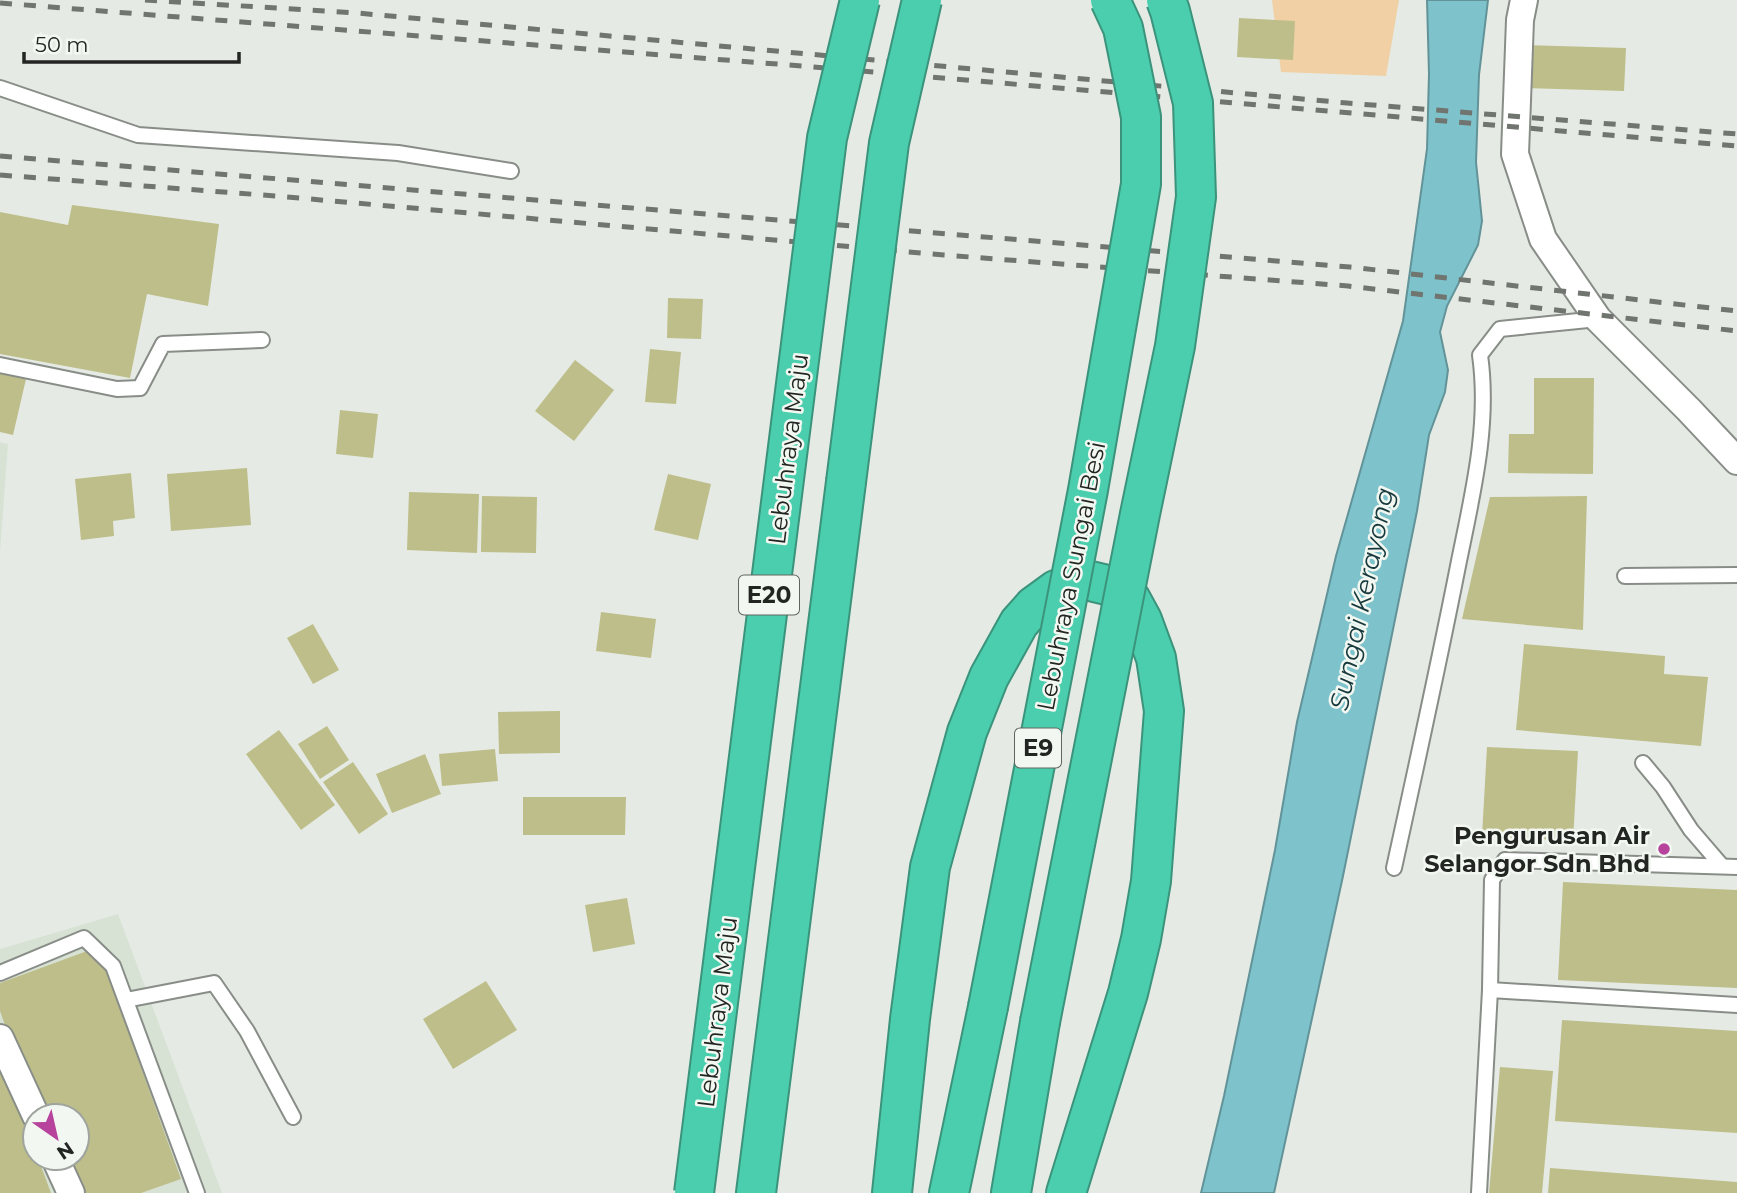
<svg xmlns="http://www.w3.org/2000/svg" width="1737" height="1193" viewBox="0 0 1737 1193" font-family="Montserrat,sans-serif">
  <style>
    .built { fill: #d7e2d5; fill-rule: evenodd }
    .green { fill: #f0d0a4 }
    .water { fill: #7ec2cb; stroke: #629398; stroke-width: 2 }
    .building { fill: #bebe8a }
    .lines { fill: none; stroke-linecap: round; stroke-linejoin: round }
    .service-casing { stroke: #888e87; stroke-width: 18 }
    .minor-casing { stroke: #888e87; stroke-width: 30 }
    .motorway-casing { stroke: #3c937c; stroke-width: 42 }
    .service { stroke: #fff; stroke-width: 14 }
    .minor { stroke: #fff; stroke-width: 26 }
    .motorway { stroke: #4acead; stroke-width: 38 }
    .rail { stroke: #717570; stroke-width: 5; stroke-dasharray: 12 12; stroke-linecap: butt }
    .motorway-bridge-casing { stroke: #3c937c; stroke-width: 42; stroke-linecap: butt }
    .motorway-bridge { stroke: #4acead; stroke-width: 38 }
    .poi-dot { fill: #b7439c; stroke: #f2f8f1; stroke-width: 2.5 }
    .labels { text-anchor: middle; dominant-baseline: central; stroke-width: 5; stroke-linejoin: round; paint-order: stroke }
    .shield { fill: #f2f8f1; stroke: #606460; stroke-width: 2 }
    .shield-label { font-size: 23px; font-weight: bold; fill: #222522 }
    .street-label { font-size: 24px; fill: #222522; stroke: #f2f8f1 }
    .poi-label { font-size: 24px; font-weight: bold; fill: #222522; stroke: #f2f8f1; text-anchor: end }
    .water-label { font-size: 26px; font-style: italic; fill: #17393d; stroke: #f2f8f1 }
  </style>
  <rect width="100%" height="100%" fill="#e5ebe4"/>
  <g class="built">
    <polygon points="0,442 8,444 0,553"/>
    <path d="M118 914 222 1193H0V949ZM35 1116H77V1158H35Z"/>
  </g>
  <polygon class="green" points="1272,0 1399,0 1386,76 1281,72"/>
  <polygon class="water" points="1427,0 1488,0 1479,75 1476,162 1482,221 1478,245 1447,306 1440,332 1448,370 1445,392 1429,435 1417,511 1343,876 1274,1193 1201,1193 1224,1096 1275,850 1297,722 1336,556 1403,321 1427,149 1429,74"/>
  <g class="building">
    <polygon points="1239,18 1295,21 1293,60 1237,57"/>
    <polygon points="1522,45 1626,48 1624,91 1520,88"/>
    <polygon points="72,205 219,224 208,306 147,294 130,378 0,354 0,212 68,225"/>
    <polygon points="668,298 703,299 701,339 667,338"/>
    <polygon points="650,349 681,352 676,404 645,402"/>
    <polygon points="575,360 614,390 574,441 535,411"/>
    <polygon points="0,373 26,379 13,435 0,432"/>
    <polygon points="1534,378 1594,378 1593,474 1508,473 1509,434 1534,434"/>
    <polygon points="340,410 378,414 373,458 336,454"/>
    <polygon points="247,468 251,525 171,531 167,474"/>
    <polygon points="131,473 135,518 113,521 114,536 81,540 75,479"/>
    <polygon points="668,474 711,484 698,540 654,530"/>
    <polygon points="409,492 479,494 477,553 407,550"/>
    <polygon points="482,496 537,497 536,553 481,552"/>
    <polygon points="1587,496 1583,630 1462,619 1490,497"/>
    <polygon points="601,612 656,619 651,658 596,651"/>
    <polygon points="313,624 339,670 313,684 287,638"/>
    <polygon points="1524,644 1665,656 1664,674 1708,677 1701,746 1516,730"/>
    <polygon points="560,711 560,753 499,754 498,712"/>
    <polygon points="327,726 349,760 320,779 298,744"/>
    <polygon points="279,730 335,805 301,830 246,754"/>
    <polygon points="1487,747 1578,751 1573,841 1482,836"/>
    <polygon points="495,749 498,781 442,786 439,754"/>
    <polygon points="425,754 441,794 392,813 376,774"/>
    <polygon points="353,762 388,814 359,834 323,782"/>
    <polygon points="523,797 626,797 625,835 523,835"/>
    <polygon points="1563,882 1737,890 1737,988 1558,980"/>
    <polygon points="627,898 635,944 593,952 585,905"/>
    <polygon points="98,947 181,1179 141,1193 65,1193 53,1158 77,1158 77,1116 37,1116 0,1011 0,983"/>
    <polygon points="486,981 517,1030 453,1069 423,1019"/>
    <polygon points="1562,1020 1737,1031 1737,1133 1555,1121"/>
    <polygon points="0,1057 35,1150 35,1158 38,1158 51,1193 0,1193"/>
    <polygon points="1500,1067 1553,1071 1542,1193 1489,1193"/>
    <polygon points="1550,1168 1737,1182 1737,1193 1548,1193"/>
  </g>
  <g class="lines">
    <defs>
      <g id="service">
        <polyline points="0,88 138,135 398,153 511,171"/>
        <polyline points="0,365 117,389 140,388 163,344 262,340"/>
        <polyline points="1625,576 1737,575"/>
        <polyline points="1643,763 1663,787 1691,830 1722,866"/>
        <path d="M1394 868C1416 768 1438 667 1458 566 1472 496 1490 426 1480 355L1500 329 1598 319"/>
        <polyline points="0,973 84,938 113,966 197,1193"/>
        <polyline points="1490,990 1737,1005"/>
        <polyline points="126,1000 214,983 247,1031 293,1117"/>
        <polyline points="1479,1193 1490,990 1492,880 1505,860 1737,867"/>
      </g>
      <g id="minor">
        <polyline points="1524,0 1520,20 1515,154 1543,239 1598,319 1689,410 1737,461"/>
        <polyline points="0,1038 36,1116"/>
        <polyline points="55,1158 71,1193"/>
      </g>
      <g id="motorway">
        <polyline points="756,1193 846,482"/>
        <polyline points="892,1193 910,1019 930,867 967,732 989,677 1019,623 1034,606 1056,590 1082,579 1107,585 1130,598 1142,620 1156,658 1164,711 1151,881 1141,939 1128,993 1066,1193"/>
        <polyline points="949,1193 988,1007"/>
        <polyline points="1011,1193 1040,1022"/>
      </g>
    </defs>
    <use href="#service" class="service-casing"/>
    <use href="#minor" class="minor-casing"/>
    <use href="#motorway" class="motorway-casing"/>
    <use href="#service" class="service"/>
    <use href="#minor" class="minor"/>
    <use href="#motorway" class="motorway"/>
    <g class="rail">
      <polyline points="145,0 357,13 1347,103 1737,134"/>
      <polyline points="0,3 802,66 1737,146"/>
      <polyline points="0,156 1350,267 1737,311"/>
      <polyline points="0,175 276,196 944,255 1348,286 1737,331"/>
    </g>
    <defs>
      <g id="motorway-bridge">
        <polyline points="846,482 889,143 922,0"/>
        <polyline points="988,1007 1088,490 1141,184 1141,117 1123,28 1110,0"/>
        <polyline points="1040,1022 1140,514 1175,346 1196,197 1193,103 1170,11 1166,0"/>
        <polyline points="694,1193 827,138 860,0"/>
      </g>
    </defs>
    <use href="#motorway-bridge" class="motorway-bridge-casing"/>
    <use href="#motorway-bridge" class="motorway-bridge"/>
  </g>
  <circle class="poi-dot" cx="1664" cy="849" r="7"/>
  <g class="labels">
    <g class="shield">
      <rect x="739" y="575.5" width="60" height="39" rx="5"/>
      <rect x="1015" y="728.5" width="46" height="39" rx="5"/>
    </g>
    <g class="shield-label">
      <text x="769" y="595">E20</text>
      <text x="1038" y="748">E9</text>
    </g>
    <g class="street-label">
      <text transform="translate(788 449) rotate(-83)">Lebuhraya Maju</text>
      <text transform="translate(1071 576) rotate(-79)">Lebuhraya Sungai Besi</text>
      <text transform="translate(717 1012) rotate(-83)">Lebuhraya Maju</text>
    </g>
    <g class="poi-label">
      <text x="1650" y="835">Pengurusan Air<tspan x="1650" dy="28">Selangor Sdn Bhd</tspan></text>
    </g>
    <g class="water-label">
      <text transform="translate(1362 599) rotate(-78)">Sungai Kerayong</text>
    </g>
  </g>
  <g transform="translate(56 1137) rotate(146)"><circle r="33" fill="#f2f8f1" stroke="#9fa49e" stroke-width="2"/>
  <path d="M0-5L12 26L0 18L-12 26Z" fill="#b7439c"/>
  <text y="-10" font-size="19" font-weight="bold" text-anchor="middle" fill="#222522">N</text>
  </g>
  <path d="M24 52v10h215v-10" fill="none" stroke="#222522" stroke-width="3.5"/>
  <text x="35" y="52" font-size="21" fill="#222522" stroke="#f2f8f1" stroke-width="5" paint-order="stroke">50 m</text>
</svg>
